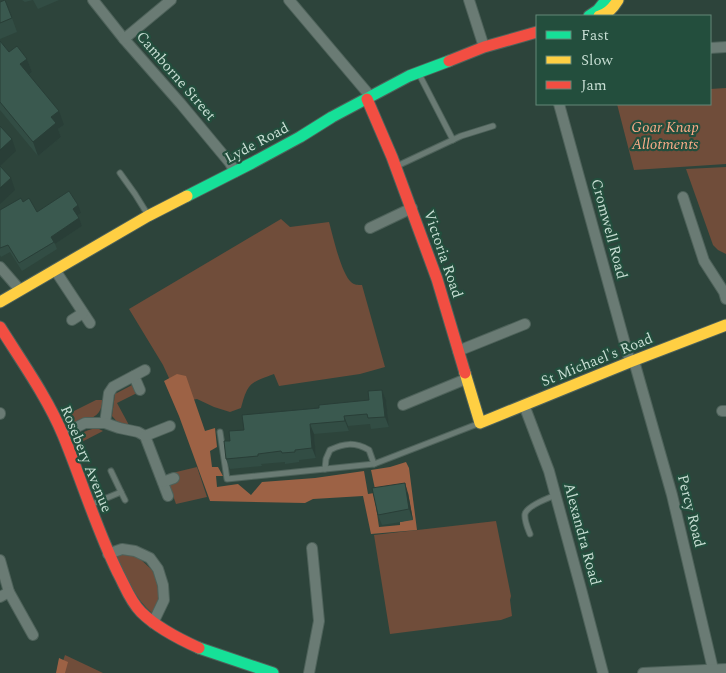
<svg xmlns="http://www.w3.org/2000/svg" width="726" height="673" viewBox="0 0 726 673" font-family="Spectral,serif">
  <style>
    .green { fill: #704d3a }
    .forest { fill: #9d6245 }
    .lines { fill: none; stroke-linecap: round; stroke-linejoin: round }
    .lane-casing { stroke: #4e625a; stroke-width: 7 }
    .street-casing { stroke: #4e625a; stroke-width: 12 }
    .fast-casing { stroke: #4e625a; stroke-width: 13 }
    .slow-casing { stroke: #4e625a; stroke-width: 13 }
    .jam-casing { stroke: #4e625a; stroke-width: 13 }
    .lane { stroke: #6a7b74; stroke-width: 5 }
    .street { stroke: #6a7b74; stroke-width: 10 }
    .fast { stroke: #16e098; stroke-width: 11 }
    .slow { stroke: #ffcf43; stroke-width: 11 }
    .jam { stroke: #f24e42; stroke-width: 11 }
    .wall { fill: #324d44 }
    .shaded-wall { fill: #293e37 }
    .building { fill: #3a594f; stroke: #293e37 }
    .labels { text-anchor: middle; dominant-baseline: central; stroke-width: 4.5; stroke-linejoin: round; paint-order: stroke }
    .street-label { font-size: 15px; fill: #c6ddd2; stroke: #234e3d }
    .park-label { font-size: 15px; font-style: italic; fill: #fbac88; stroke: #234e3d }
  </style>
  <rect width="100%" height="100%" fill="#2d443b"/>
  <g class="green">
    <polygon points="726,88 726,164 634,170 617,104 710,104 710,89"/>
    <polygon points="726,167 726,254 718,250 713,245 686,169"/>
    <path d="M281 219 290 227 329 222C333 236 341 273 351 282 354 285 358 285 362 285L385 367 360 374 279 386 274 374C250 383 248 382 241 408L230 412 214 407 197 399 180 402 163 365 129 309Z"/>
    <polygon points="134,384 137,393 117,403 130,427 120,425 112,416 115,394"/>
    <path d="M96 400H103C102 404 101 409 99 412 93 421 74 424 64 423L62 417Z"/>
    <path d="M97 428 103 431 72 447C78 433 83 431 97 428Z"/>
    <polygon points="197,467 207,497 176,504 170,487 168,474"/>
    <polygon points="496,521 511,596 510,600 512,616 501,620 390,634 374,535"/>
    <path d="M117 553 132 555 138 557 152 570 157 579 160 598 153 614C135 599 127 578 117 558Z"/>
    <polygon points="65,655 103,673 59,673"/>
  </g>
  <g class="forest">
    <polygon points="177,374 186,376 205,431 215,428 217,447 210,451 212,467 218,467 223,476 216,476 217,487 238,484 251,495 262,482 315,478 364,471 368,494 374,493 379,527 400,525 400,522 413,519 375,489 371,470 390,467 406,462 409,468 417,530 371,534 363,496 313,499 305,503 210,501 179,416 164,381"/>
    <polygon points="59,658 68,662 65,673 56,673"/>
  </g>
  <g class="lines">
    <defs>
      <g id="lane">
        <polyline points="419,74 453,140"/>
        <polyline points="397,166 461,136 493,126"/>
        <polyline points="120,173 135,194 148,215"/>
        <polyline points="220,432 227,479 374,464 480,423"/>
        <path d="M325 469 326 459 330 450C344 443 355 442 369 450L374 464"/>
        <polyline points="121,492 125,500"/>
        <polyline points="90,505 121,492 111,471"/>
        <path d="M530 534C528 529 524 520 525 514 527 506 548 498 556 495"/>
      </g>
      <g id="street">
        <polyline points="93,0 124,39 181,104 230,163 235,172"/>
        <polyline points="289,0 371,97"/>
        <polyline points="469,0 484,47"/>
        <polyline points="124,39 171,0"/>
        <polyline points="710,48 726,47"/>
        <polyline points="559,104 630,362"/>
        <polyline points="683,197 704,261 724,292 726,299"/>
        <polyline points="370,228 412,208"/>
        <polyline points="0,267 20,290"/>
        <polyline points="55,270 90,323"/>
        <polyline points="72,320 83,313"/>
        <polyline points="458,351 525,324"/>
        <polyline points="634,361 672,495 712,665 712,670"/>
        <polyline points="134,376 140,390"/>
        <polyline points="403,405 466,379"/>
        <polyline points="524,405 549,471 581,589 603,673"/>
        <polyline points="722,411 726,411"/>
        <polyline points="0,414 0,413"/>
        <polyline points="105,423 109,393 113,387 145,370"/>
        <polyline points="63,434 85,423 105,423 119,428 138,432 145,436 168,496"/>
        <polyline points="145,436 170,426"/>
        <polyline points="163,482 174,478"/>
        <polyline points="108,554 122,549 135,551 150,558 158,569 163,585 164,600 153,623"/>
        <polyline points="0,560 9,592 33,635"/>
        <polyline points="0,597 9,592"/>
        <polyline points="309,673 319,621 312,548"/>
        <polyline points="643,673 726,669"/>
      </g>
      <g id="fast">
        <polyline points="589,16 598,10 606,0"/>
        <polyline points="187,196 252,163 300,137 332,117 409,76 449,61"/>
        <polyline points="199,648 273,673"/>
      </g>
      <g id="slow">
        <path d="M599 16C608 14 613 8 618 0"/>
        <polyline points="0,302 148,216 187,196"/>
        <polyline points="465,373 480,423 630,362 726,325"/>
      </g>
      <g id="jam">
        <polyline points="449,61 484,47 537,32"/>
        <polyline points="367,99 392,157 437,279 465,373"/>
        <path d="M0 327C22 362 47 397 63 435 82 481 96 528 118 573 125 586 130 601 141 612 157 628 179 639 199 648"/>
      </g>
    </defs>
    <use href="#lane" class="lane-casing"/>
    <use href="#street" class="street-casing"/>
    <use href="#fast" class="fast-casing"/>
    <use href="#slow" class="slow-casing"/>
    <use href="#jam" class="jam-casing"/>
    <use href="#lane" class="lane"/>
    <use href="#street" class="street"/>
    <use href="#fast" class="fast"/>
    <use href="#slow" class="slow"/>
    <use href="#jam" class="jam"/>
  </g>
  <g class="wall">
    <polygon points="22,0 59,0 38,9 33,0 25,2"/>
    <polygon points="0,2 12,18 17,32 0,39"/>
    <polygon points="0,41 9,52 27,59 32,72 29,75 64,125 58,129 61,137 38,156 0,110"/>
    <polygon points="23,202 37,212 81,213 77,215 82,226 55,244 57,249 22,271 10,252 1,257 0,255 0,210"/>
    <polygon points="382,390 386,400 389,427 371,429 370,424 348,426 349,431 314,434 316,458 299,460 299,462 285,464 285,462 261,464 262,466 230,469 226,459 230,441 244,430 319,408 369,400"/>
    <polygon points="408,493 413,520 382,525 378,515"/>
  </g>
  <g class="shaded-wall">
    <polygon points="27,59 32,72 25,78 20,64"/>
    <polygon points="59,111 64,125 58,129 61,137 38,156 33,142 51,117"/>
    <polygon points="12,139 16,151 0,166 0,150"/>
    <polygon points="11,178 15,190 0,204 0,188"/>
    <polygon points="78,205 81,213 76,216 73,209"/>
    <polygon points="79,218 82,226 55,244 51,237"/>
    <polygon points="382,390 386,400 389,427 385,417"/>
    <polygon points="344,416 348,426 349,431 345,421"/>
    <polygon points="310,424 314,434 316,458 312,448"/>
    <polygon points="405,483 408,493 413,520 409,509"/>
  </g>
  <g class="building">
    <polygon points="5,0 12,18 0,23 0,2"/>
    <polygon points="0,41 9,52 17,46 27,59 20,64 59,111 51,117 56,123 33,142 0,102"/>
    <polygon points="0,126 12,139 0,150"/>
    <polygon points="0,166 11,178 0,188"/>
    <polygon points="69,191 78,205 73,209 79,218 51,237 54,242 19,263 8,245 0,248 0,210 21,198 23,202 29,198 37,212"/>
    <polygon points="382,390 385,417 368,418 367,414 344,416 345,421 310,424 312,448 295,450 295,452 282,453 281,451 258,454 258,456 226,459 224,441 230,441 229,431 244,430 242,415 319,408 319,405 369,400 368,391"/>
    <polygon points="405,483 409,509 378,515 372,488"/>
  </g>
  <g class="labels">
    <g class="street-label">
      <text transform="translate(176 76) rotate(49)">Camborne Street</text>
      <text transform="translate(257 143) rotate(-28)">Lyde Road</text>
      <text transform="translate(609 229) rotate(75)">Cromwell Road</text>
      <text transform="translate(443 254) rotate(71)">Victoria Road</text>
      <text transform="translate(597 360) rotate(-22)">St Michael's Road</text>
      <text transform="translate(86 459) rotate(68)">Rosebery Avenue</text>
      <text transform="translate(691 511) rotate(76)">Percy Road</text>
      <text transform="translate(582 534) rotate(75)">Alexandra Road</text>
    </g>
    <g class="park-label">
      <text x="665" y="127">Goar Knap<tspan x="665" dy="17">Allotments</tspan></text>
    </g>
  </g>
  <rect x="536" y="15" width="175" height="90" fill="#234e3d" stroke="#648779"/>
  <rect x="546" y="31" width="25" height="8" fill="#16e098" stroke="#648779"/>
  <text x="581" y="40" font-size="15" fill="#c6ddd2">Fast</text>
  <rect x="546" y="56" width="25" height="8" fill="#ffcf43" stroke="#648779"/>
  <text x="581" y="65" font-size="15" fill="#c6ddd2">Slow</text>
  <rect x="546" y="81" width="25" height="8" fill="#f24e42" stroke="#648779"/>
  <text x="581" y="90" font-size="15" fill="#c6ddd2">Jam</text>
</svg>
